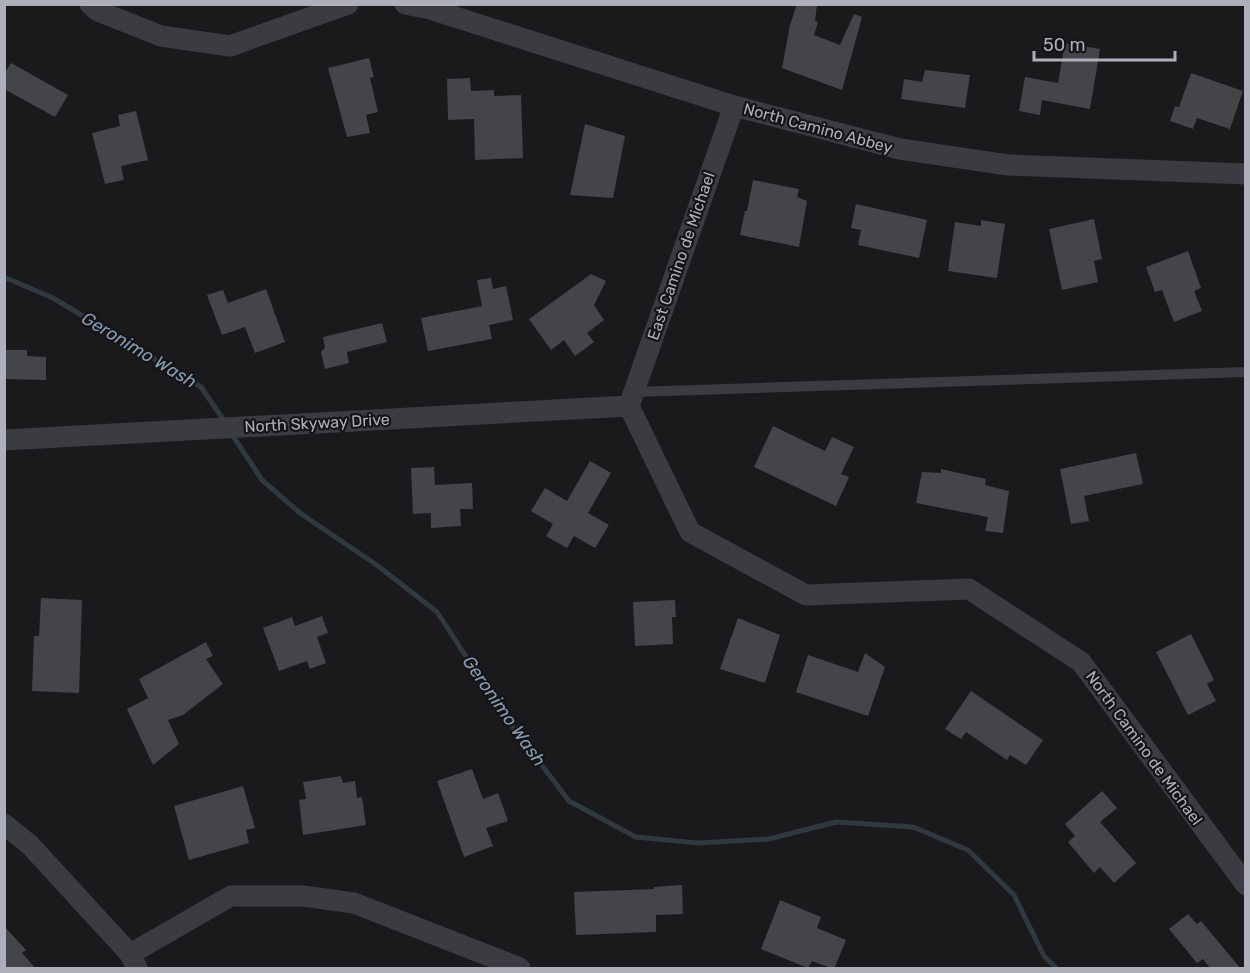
<svg xmlns="http://www.w3.org/2000/svg" width="1250" height="973" viewBox="0 0 1250 973" font-family="Rubik,sans-serif">
  <style>
    .lines { fill: none; stroke-linecap: round; stroke-linejoin: round }
    .stream { stroke: #303840; stroke-width: 5 }
    .building { fill: #444549 }
    .lane { stroke: #3b3c41; stroke-width: 10 }
    .street { stroke: #3b3c41; stroke-width: 21 }
    .labels { text-anchor: middle; dominant-baseline: central; stroke-width: 4.5; stroke-linejoin: round; paint-order: stroke }
    .street-label { font-size: 16px; fill: #adb0bb; stroke: #151517 }
    .water-label { font-size: 18px; font-style: italic; fill: #879bb3; stroke: #151517 }
  </style>
  <rect width="100%" height="100%" fill="#1a1a1c"/>
  <g class="lines">
    <g class="stream">
      <polyline points="4,277 53,298 201,387 225,422"/>
      <polyline points="231,433 262,480 300,513 378,566 437,612 509,722 569,801 636,837 698,843 769,839 836,822 913,827 968,850 1014,895 1044,956 1056,968"/>
    </g>
  </g>
  <g class="building">
    <polygon points="797,4 817,4 815,21 818,22 814,35 840,45 854,14 862,17 842,90 782,68 790,25"/>
    <polygon points="1065,43 1100,49 1090,109 1042,100 1040,115 1019,111 1025,77 1058,83"/>
    <polygon points="369,58 374,77 370,78 378,112 366,115 370,133 347,137 328,68"/>
    <polygon points="11,63 68,95 55,117 4,89 4,74"/>
    <polygon points="925,70 970,75 965,108 901,99 904,79 922,82"/>
    <polygon points="1191,73 1243,91 1230,129 1197,118 1193,129 1170,121 1175,106 1179,107"/>
    <polygon points="470,78 471,91 494,90 494,96 521,95 523,158 475,160 474,119 448,120 447,79"/>
    <polygon points="136,111 148,160 121,166 124,180 105,184 92,133 120,126 118,115"/>
    <polygon points="585,124 625,136 613,198 570,195"/>
    <polygon points="753,180 799,189 797,197 807,201 799,247 740,235 745,211 747,211"/>
    <polygon points="856,204 927,220 919,258 858,245 861,230 851,228"/>
    <polygon points="1094,219 1102,259 1094,261 1098,282 1062,290 1049,229"/>
    <polygon points="981,220 1005,224 997,278 948,271 955,222 981,226"/>
    <polygon points="1188,251 1201,288 1194,291 1202,311 1174,322 1162,290 1155,292 1146,267"/>
    <polygon points="591,274 606,281 594,305 604,320 587,333 594,342 575,356 564,340 551,350 529,319"/>
    <polygon points="491,278 493,289 506,286 513,320 489,325 492,339 428,351 421,318 482,306 477,280"/>
    <polygon points="266,289 285,342 255,353 245,327 222,335 207,295 223,290 228,303"/>
    <polygon points="382,323 387,342 347,352 349,363 325,369 321,352 325,348 323,337"/>
    <polygon points="4,350 27,350 27,356 46,357 46,380 4,379"/>
    <polygon points="773,426 825,451 832,437 854,447 841,474 849,477 836,506 754,467"/>
    <polygon points="1136,453 1143,484 1084,496 1089,521 1071,524 1060,469"/>
    <polygon points="590,461 611,473 588,513 609,525 595,548 574,536 567,548 546,536 553,524 531,511 545,488 567,501"/>
    <polygon points="434,467 435,485 472,483 473,509 460,509 461,526 431,528 431,513 413,514 411,468"/>
    <polygon points="941,469 986,479 985,485 1009,491 1003,533 985,531 988,517 916,503 922,472 941,473"/>
    <polygon points="41,598 82,600 79,693 32,691 34,636 39,636"/>
    <polygon points="675,600 676,617 672,617 673,644 635,646 633,602"/>
    <polygon points="322,616 328,633 317,637 326,663 310,669 307,661 279,671 263,628 292,617 295,626"/>
    <polygon points="738,618 780,635 765,683 720,669"/>
    <polygon points="1191,634 1214,680 1207,684 1216,701 1188,715 1156,652"/>
    <polygon points="206,642 213,656 206,659 223,684 183,715 168,720 179,744 153,765 127,709 148,698 139,679"/>
    <polygon points="865,653 885,667 868,716 796,692 808,655 858,672"/>
    <polygon points="971,691 1043,740 1026,765 1010,755 1007,760 966,732 961,739 945,729"/>
    <polygon points="472,769 483,799 498,793 508,821 486,828 493,846 464,857 437,781"/>
    <polygon points="341,776 343,783 355,781 357,798 362,797 366,825 303,835 299,800 306,799 303,782"/>
    <polygon points="243,786 255,828 246,830 249,843 189,860 174,806"/>
    <polygon points="1102,791 1117,808 1100,822 1136,863 1114,883 1100,867 1094,873 1068,842 1075,836 1065,824"/>
    <polygon points="682,885 683,914 656,915 656,932 576,935 574,892 654,889 654,887"/>
    <polygon points="780,900 821,917 817,928 846,940 834,969 812,961 808,968 761,949"/>
    <polygon points="1188,914 1197,924 1201,921 1241,969 1211,969 1203,959 1197,963 1169,929"/>
    <polygon points="4,926 26,950 22,953 36,969 4,969"/>
  </g>
  <g class="lines">
    <polyline class="lane" points="634,392 1246,372"/>
    <g class="street">
      <polyline points="90,4 98,11 161,36 230,46 348,4"/>
      <polyline points="405,4 430,9 734,106 900,149 1008,165 1246,174"/>
      <polyline points="629,406 690,532 806,595 969,589 1081,662 1246,885"/>
      <polyline points="629,406 734,106"/>
      <polyline points="4,440 629,406"/>
      <polyline points="4,824 30,845 130,954 137,968"/>
      <polyline points="130,954 231,896 303,896 354,903 520,968"/>
    </g>
  </g>
  <g class="labels">
    <g class="street-label">
      <text transform="translate(818 128) rotate(15)">North Camino Abbey</text>
      <text transform="translate(681 256) rotate(-71)">East Camino de Michael</text>
      <text transform="translate(317 423) rotate(-3)">North Skyway Drive</text>
      <text transform="translate(1144 748) rotate(54)">North Camino de Michael</text>
    </g>
    <g class="water-label">
      <text transform="translate(139 350) rotate(31)">Geronimo Wash</text>
      <text transform="translate(504 711) rotate(55)">Geronimo Wash</text>
    </g>
  </g>
  <rect width="1250" height="973" fill="none" stroke="#adb0bb" stroke-width="12"/>
  <path d="M1034 51v9h141v-9" fill="none" stroke="#adb0bb" stroke-width="3"/>
  <text x="1043" y="51" font-size="18" fill="#adb0bb" stroke="#151517" stroke-width="4.5" paint-order="stroke">50 m</text>
</svg>
